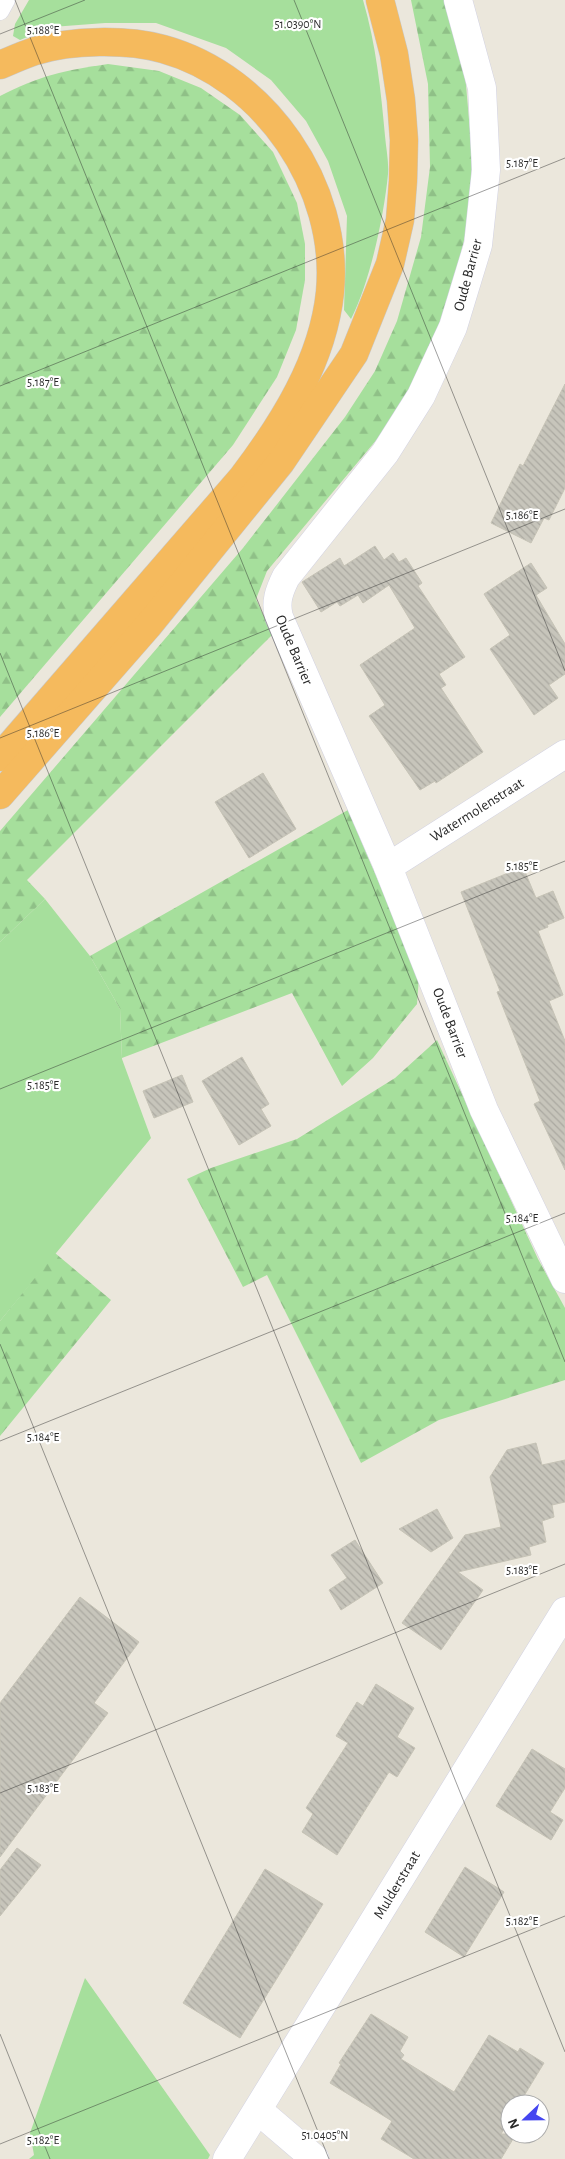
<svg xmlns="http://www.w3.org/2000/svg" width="565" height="2159" viewBox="0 0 565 2159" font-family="'Alegreya Sans',sans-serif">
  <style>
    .grass { fill: #a6df9c }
    .forest { fill: url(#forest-firs) }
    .building { fill: url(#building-back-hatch); stroke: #c6c3b6 }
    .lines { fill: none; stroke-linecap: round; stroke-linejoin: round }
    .service-casing { stroke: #d2d2e2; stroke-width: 19 }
    .minor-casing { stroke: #d2d2e2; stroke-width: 29 }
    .motorway-casing { stroke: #c8c8c8; stroke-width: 29 }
    .service { stroke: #fff; stroke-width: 18 }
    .minor { stroke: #fff; stroke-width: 28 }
    .motorway { stroke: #f5ba5d; stroke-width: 28 }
    .ticks { fill: none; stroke: #2a2a2a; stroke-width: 1; stroke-opacity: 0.45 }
    .labels { text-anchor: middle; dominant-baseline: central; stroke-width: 4.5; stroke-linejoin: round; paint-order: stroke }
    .street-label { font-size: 15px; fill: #2a2a2a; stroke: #fff }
    .ticks-label { font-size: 12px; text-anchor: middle; fill: #2a2a2a; stroke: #fff; stroke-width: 4.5; stroke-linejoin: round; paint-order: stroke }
  </style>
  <defs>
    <pattern id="forest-firs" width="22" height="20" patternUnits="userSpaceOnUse" patternTransform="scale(1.25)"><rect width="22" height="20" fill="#a6df9c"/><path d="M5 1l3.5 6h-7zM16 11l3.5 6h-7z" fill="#8fc087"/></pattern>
    <pattern id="building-back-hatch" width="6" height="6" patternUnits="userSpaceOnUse" patternTransform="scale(1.25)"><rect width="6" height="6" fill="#c7c5bb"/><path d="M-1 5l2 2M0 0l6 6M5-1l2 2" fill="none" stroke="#aba9a1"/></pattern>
  </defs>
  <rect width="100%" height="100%" fill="#ebe7dc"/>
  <g class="grass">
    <path d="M29 0H363C376 44 381 91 385 136 386 148 389 162 388 174 384 216 370 282 351 319L344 310 347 216 328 161 306 121 271 80 226 48 156 23H105L52 27 20 40 13 36 15 24Z"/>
    <polygon points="45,899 90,956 120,1009 122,1059 151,1138 0,1321 0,942"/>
    <polygon points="85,1978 210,2155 208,2159 29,2159 34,2155 30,2133"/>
  </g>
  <g class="forest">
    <polygon points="411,0 447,0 464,62 472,154 470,216 451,294 413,391 378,438 267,571 256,599 272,635 27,880 45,899 0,942 0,831 243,548 345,417 375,371 397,321 421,237 430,167 428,84"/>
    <path d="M108 64 159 71 201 88 240 115 273 152 297 203 305 244V280L296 330 277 377 233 445 0 717V96C38 76 66 70 108 64Z"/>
    <polygon points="348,810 419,977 417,1004 373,1058 342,1086 292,993 122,1058 120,1009 90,956"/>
    <polygon points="437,1040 538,1259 565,1308 565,1380 439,1420 361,1463 267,1275 243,1287 187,1179 211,1168 297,1139 395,1078"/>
    <polygon points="55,1253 111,1300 0,1436 0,1321"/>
  </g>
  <g class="building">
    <polygon points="565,384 565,488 549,520 544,518 531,543 491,523 520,464 523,466"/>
    <polygon points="375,546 384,560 393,553 399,562 406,558 422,583 418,586 465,657 439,674 446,685 441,688 483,752 436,783 435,781 420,790 369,716 385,705 360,665 415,628 389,585 363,603 358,595 340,606 337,602 321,612 302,582 340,558 344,566"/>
    <polygon points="531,563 547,588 536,595 565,644 565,674 549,685 558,698 534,715 490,649 510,635 484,594"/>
    <polygon points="263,773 296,829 249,858 215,802"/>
    <polygon points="523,867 536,898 553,891 564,918 547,925 548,927 538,931 563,995 549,1001 565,1041 565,1170 534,1104 540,1101 497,992 500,991 461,892"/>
    <polygon points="242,1057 269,1104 261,1109 271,1126 239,1145 202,1081"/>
    <polygon points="182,1075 193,1102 154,1118 143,1091"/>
    <polygon points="536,1443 542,1465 565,1460 565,1502 552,1505 554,1517 542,1521 546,1542 529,1547 531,1555 458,1572 483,1590 441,1650 402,1623 465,1535 501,1527 490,1477 507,1450"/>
    <polygon points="437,1509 453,1538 431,1552 399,1529"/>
    <polygon points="355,1540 383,1583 341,1610 329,1590 347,1578 331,1555"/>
    <polygon points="80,1597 139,1642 94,1703 108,1713 0,1857 0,1703"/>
    <polygon points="376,1684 414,1708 397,1737 415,1748 397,1777 389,1772 337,1855 302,1832 313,1814 306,1808 348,1743 336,1736 357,1702 363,1706"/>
    <polygon points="532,1749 565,1769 565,1788 550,1812 563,1820 551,1840 496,1806"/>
    <polygon points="17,1848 41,1865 0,1916 0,1870"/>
    <polygon points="465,1867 504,1892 464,1957 425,1932"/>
    <polygon points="265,1869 323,1904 240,2038 183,2003"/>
    <polygon points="371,2014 408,2037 400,2051 404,2055 401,2059 454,2092 489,2035 518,2052 520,2048 544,2063 519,2104 510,2104 510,2119 501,2134 516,2134 501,2159 414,2159 381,2139 392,2121 330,2083 341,2064 339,2063"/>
  </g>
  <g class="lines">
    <defs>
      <polyline id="service" points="0,11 6,0"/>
      <g id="minor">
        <path d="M458 0 482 88 486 170 478 245 453 327 421 396 385 453 286 577C279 591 275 602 279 617L388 867 484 1110 565 1279"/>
        <polyline points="388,867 565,754"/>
        <polyline points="259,2111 315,2159"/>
        <polyline points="227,2159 565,1611"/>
      </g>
      <g id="motorway">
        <path d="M0 65C12 60 23 55 35 51 72 40 126 39 163 49 265 77 340 187 330 292 323 361 283 424 242 478L0 757"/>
        <polyline points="0,795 148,626 281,462 354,354 390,264 400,220 403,181 404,140 401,100 394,54 380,0"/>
      </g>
    </defs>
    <use href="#service" class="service-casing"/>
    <use href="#minor" class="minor-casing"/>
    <use href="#motorway" class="motorway-casing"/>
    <use href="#service" class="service"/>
    <use href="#minor" class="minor"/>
    <use href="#motorway" class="motorway"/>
  </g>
  <path class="ticks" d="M15 0 565 1362M294 0 565 671M0 34 85 0M0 386 565 158M0 653 565 2052M0 738 565 509M0 1089 565 861M0 1344 329 2159M0 1441 565 1213M0 1793 565 1564M0 2034 50 2159M0 2144 565 1916"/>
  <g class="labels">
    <g class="street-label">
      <text transform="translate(468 275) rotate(-75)">Oude Barrier</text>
      <text transform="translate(294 650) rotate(67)">Oude Barrier</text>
      <text transform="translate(477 810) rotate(-32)">Watermolenstraat</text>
      <text transform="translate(450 1023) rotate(69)">Oude Barrier</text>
      <text transform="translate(397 1885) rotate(-59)">Mulderstraat</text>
    </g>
  </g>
  <g class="ticks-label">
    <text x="298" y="28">51.0390°N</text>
    <text x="43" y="34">5.188°E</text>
    <text x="522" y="167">5.187°E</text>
    <text x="43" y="386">5.187°E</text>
    <text x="522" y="519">5.186°E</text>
    <text x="43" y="737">5.186°E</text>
    <text x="522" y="870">5.185°E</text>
    <text x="43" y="1089">5.185°E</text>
    <text x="522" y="1222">5.184°E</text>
    <text x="43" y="1441">5.184°E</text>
    <text x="522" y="1574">5.183°E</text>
    <text x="43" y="1792">5.183°E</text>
    <text x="522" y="1925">5.182°E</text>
    <text x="325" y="2139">51.0405°N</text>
    <text x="43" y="2144">5.182°E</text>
  </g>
  <g transform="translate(525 2119) rotate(248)"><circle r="24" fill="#ffffff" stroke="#aaaaaa"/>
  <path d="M0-4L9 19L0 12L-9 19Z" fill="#4546f0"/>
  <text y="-8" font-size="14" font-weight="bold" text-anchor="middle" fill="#2a2a2a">N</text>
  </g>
</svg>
